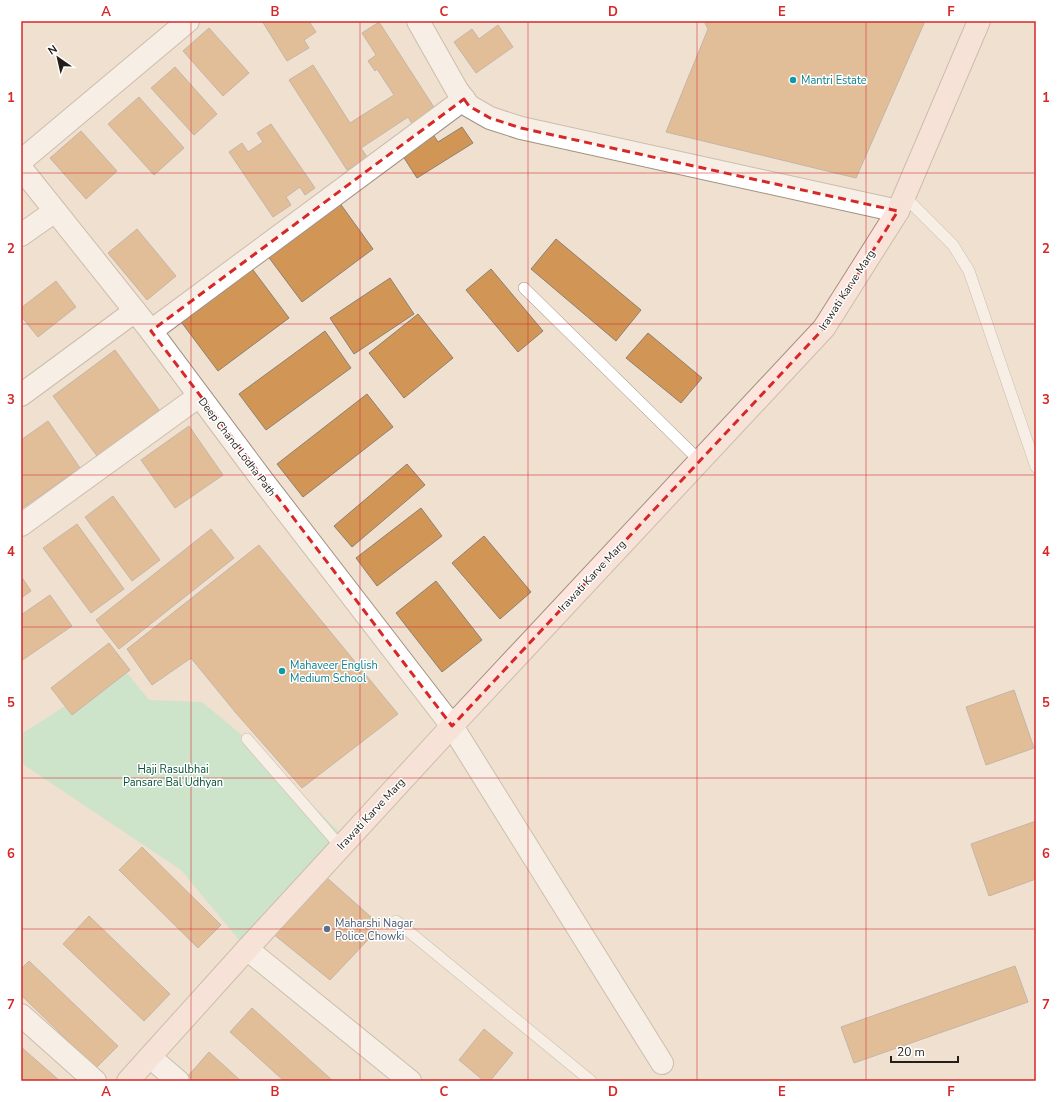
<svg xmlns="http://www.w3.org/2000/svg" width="1057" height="1102" viewBox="0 0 1057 1102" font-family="'Nunito Sans',sans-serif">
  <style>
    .green { fill: #a3e6c4 }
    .building { fill: #d19656; stroke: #8e7f70 }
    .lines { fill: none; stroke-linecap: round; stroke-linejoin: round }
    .service-casing { stroke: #a19283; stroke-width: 12 }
    .minor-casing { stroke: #a19283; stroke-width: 24 }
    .secondary-casing { stroke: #a19283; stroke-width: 24 }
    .service { stroke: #fff; stroke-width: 11 }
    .minor { stroke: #fff; stroke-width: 22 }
    .secondary { stroke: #fde5dd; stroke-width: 22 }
    .marked { fill: none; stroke: #d62828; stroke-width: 3; stroke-dasharray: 8 5; stroke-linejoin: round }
    .grid { fill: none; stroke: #d62828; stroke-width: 1; stroke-opacity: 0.55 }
    .culture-dot { fill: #0f9aa8; stroke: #fff; stroke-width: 1.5 }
    .service-dot { fill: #5c6f8a; stroke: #fff; stroke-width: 1.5 }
    .labels { text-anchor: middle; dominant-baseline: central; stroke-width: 3; stroke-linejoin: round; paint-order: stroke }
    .culture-label { font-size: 11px; fill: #0d838f; stroke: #fff; text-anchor: start }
    .street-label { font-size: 11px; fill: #241f19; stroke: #fff }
    .park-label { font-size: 11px; fill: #055136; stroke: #fff }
    .service-label { font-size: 11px; fill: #4e5e75; stroke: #fff; text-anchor: start }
    .neatline { fill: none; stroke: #d62828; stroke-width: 1.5 }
    .grid-label { font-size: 13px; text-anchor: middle; font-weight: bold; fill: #d62828 }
  </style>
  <rect width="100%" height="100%" fill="#f0e0d0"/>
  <polygon class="green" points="124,669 149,700 202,702 255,746 342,835 240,941 181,870 21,763 21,734"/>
  <g class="building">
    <polygon points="262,21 314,21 310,23 316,32 304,40 309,48 287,61"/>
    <polygon points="704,21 925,21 856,178 666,132 708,29"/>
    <polygon points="379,22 437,112 414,127 408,117 361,148 367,157 347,170 289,80 313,65 350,123 394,95 377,69 375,71 368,61 376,55 362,33"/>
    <polygon points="498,25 513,47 476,73 454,42 472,29 479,39"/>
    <polygon points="209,28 249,73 223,96 183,51"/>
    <polygon points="175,67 217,114 194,135 151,88"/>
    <polygon points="139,97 184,148 154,175 108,124"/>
    <polygon points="271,124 315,188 305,195 300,187 286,197 291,205 273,217 229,152 242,143 248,152 263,142 257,133"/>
    <polygon points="462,127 473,143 417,178 399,150 430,130 438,142"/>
    <polygon points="81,131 117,171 86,199 50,158"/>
    <polygon points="339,202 373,249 302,302 267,255"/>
    <polygon points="137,229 176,276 147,300 108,253"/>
    <polygon points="556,239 641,310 616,341 531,269"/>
    <polygon points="250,266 289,318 218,371 179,319"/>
    <polygon points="491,269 543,331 518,352 466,290"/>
    <polygon points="390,278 414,314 354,354 330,318"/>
    <polygon points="56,281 76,307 38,337 21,316 21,308"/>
    <polygon points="418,314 453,358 404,398 369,353"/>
    <polygon points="325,331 351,368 266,430 239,394"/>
    <polygon points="648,333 702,378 681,403 626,358"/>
    <polygon points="115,350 159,410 97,456 53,396"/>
    <polygon points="367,394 393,427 303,497 277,464"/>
    <polygon points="48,421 80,468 21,509 21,440"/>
    <polygon points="189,426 223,475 175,508 141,460"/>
    <polygon points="407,464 425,485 352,547 334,526"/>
    <polygon points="113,496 160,560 132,581 85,517"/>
    <polygon points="421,508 442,536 377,586 356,558"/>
    <polygon points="77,524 124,589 91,613 43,548"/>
    <polygon points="211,529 234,558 119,649 96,620"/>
    <polygon points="484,536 531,592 500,619 452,563"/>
    <polygon points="259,545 398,714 302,788 236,713 191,658 152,685 127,649"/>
    <polygon points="21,576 31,591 21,598"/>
    <polygon points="436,581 482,640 442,672 396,613"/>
    <polygon points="50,595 72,626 21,661 21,615"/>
    <polygon points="109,643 130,670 72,715 51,688"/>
    <polygon points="1014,690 1034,748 986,765 966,707"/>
    <polygon points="1036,821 1036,879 989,896 971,844"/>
    <polygon points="142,847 221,925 198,948 119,870"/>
    <polygon points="325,876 381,926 330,980 272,933"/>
    <polygon points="89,916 170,994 144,1021 63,944"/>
    <polygon points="29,961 118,1046 96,1068 21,995 21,969"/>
    <polygon points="1015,966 1028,1002 854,1063 841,1027"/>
    <polygon points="252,1008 333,1081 284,1081 230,1032"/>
    <polygon points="484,1029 513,1053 490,1081 484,1081 459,1060"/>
    <polygon points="21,1047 60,1081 21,1081"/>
    <polygon points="209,1052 241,1081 194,1081 188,1076"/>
  </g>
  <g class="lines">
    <defs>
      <g id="service">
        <polyline points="904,196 953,245 969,271 1036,467"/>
        <polyline points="524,288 700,461"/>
        <polyline points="247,739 341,847"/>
        <polyline points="396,921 591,1081"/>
      </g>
      <g id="minor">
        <polyline points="418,21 457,90 469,106 490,118 521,128 898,211"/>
        <polyline points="21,161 188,21"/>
        <polyline points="21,168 151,331 263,481 452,726 662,1063"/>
        <polyline points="21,235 55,211"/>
        <polyline points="151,331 464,99"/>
        <polyline points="21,395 135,311"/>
        <polyline points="21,525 199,396"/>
        <polyline points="247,949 410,1081"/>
        <polyline points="21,1015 95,1081"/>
        <polyline points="150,1057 178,1081"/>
      </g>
      <polyline id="secondary" points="128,1081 247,949 452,726 824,328 898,211 979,21"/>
    </defs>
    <use href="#service" class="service-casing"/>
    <use href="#minor" class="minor-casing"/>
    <use href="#secondary" class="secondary-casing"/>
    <use href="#service" class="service"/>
    <use href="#minor" class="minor"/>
    <use href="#secondary" class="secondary"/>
  </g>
  <path d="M0 0H1057V1102H0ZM464 99 469 106 490 118 521 128 898 211 824 328 452 726 151 331Z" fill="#f0e0d0" fill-opacity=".55" fill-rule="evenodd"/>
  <path class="marked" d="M464 99 469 106 490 118 521 128 898 211 824 328 452 726 151 331Z"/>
  <path class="grid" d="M191 21V1081M360 21V1081M528 21V1081M697 21V1081M866 21V1081M21 173H1036M21 324H1036M21 475H1036M21 627H1036M21 778H1036M21 929H1036"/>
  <g class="culture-dot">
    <circle cx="793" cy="80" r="4"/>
    <circle cx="282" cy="671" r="4"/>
  </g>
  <circle class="service-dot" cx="327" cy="929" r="4"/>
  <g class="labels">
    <g class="culture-label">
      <text x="801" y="80">Mantri Estate</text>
      <text x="290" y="665">Mahaveer English<tspan x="290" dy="13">Medium School</tspan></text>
    </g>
    <g class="street-label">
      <text transform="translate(847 290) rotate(-57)">Irawati Karve Marg</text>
      <text transform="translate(237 447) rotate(53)">Deep Chand Lodha Path</text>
      <text transform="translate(592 576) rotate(-47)">Irawati Karve Marg</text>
      <text transform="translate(371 814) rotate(-47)">Irawati Karve Marg</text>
    </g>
    <g class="park-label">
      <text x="173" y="769">Haji Rasulbhai<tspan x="173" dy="13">Pansare Bal Udhyan</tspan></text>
    </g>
    <g class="service-label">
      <text x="335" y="923">Maharshi Nagar<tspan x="335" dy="13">Police Chowki</tspan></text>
    </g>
  </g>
  <rect width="1057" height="1102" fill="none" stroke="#ffffff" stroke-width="44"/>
  <g transform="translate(58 58) rotate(326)" stroke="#ffffff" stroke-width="3" paint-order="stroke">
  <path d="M0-3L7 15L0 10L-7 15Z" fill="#241f19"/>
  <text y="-6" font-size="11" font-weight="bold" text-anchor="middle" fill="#241f19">N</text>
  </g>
  <path d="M891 1056v6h67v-6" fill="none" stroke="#241f19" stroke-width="2"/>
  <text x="897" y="1056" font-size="12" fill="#241f19" stroke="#ffffff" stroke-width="3" paint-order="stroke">20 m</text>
  <rect x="22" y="22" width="1013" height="1058" class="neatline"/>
  <g class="grid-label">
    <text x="106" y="16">A</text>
    <text x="275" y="16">B</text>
    <text x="444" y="16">C</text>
    <text x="613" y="16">D</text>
    <text x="782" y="16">E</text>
    <text x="951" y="16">F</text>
    <text x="11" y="102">1</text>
    <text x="1046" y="102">1</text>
    <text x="11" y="253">2</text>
    <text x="1046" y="253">2</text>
    <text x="11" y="404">3</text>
    <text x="1046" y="404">3</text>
    <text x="11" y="556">4</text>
    <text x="1046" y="556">4</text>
    <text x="11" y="707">5</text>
    <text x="1046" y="707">5</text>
    <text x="11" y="858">6</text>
    <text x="1046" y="858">6</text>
    <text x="11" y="1009">7</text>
    <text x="1046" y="1009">7</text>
    <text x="106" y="1096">A</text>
    <text x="275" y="1096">B</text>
    <text x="444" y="1096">C</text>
    <text x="613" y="1096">D</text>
    <text x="782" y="1096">E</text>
    <text x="951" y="1096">F</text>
  </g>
</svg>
